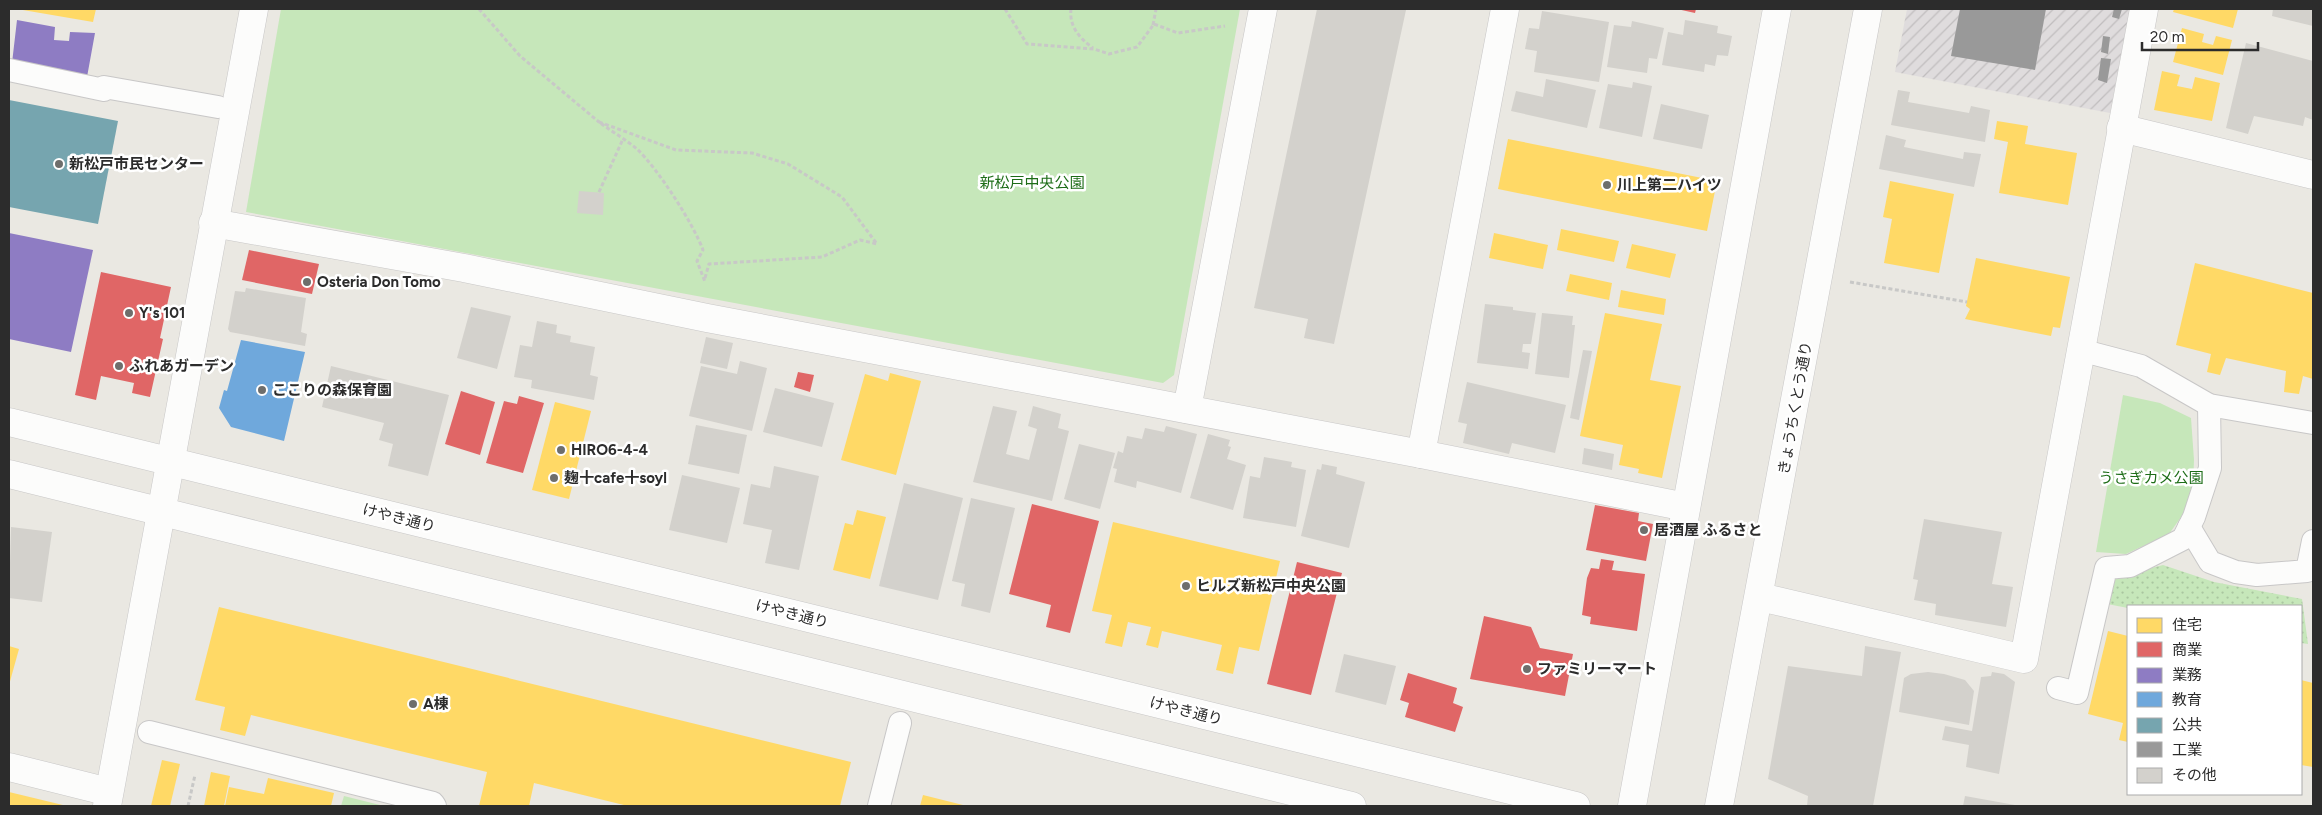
<svg xmlns="http://www.w3.org/2000/svg" width="2322" height="815" viewBox="0 0 2322 815" font-family="Figtree,'Noto Sans JP',sans-serif">
  <style>
    .industrial { fill: url(#industrial-furrows) }
    .grass { fill: url(#grass-dots) }
    .park { fill: #c6e7ba }
    .homes { fill: #ffd966 }
    .shops { fill: #e06666 }
    .offices { fill: #8e7cc3 }
    .schools { fill: #6fa8dc }
    .public { fill: #76a5af }
    .industry { fill: #999 }
    .building { fill: #d3d1cc }
    .lines { fill: none; stroke-linecap: round; stroke-linejoin: round }
    .lane-casing { stroke: #c8c7c7; stroke-width: 24 }
    .street-casing { stroke: #c8c7c7; stroke-width: 29 }
    .secondary-casing { stroke: #c8c7c7; stroke-width: 29 }
    .path { stroke: #c8c8c7; stroke-width: 3; stroke-dasharray: 4 2.5; stroke-linecap: butt }
    .lane { stroke: #fcfcfb; stroke-width: 22 }
    .street { stroke: #fcfcfb; stroke-width: 28 }
    .secondary { stroke: #fcfcfb; stroke-width: 28 }
    .poi-dot { fill: #6e6e6c; stroke: #fff; stroke-width: 2 }
    .labels { text-anchor: middle; dominant-baseline: central; stroke-width: 5; stroke-linejoin: round; paint-order: stroke }
    .poi-label { font-size: 15px; font-weight: bold; fill: #2c2c2c; stroke: #fff; text-anchor: start }
    .park-label { font-size: 15px; fill: #1e6d18; stroke: #fff }
    .street-label { font-size: 15px; fill: #2c2c2c; stroke: #fff }
  </style>
  <defs>
    <pattern id="industrial-furrows" width="10" height="10" patternUnits="userSpaceOnUse" patternTransform="scale(1.25)"><rect width="10" height="10" fill="#dfdcdd"/><path d="M-1 1l2-2M0 10L10 0M9 11l2-2" fill="none" stroke="#c0bdbe"/></pattern>
    <pattern id="grass-dots" width="8" height="8" patternUnits="userSpaceOnUse" patternTransform="scale(1.25)"><rect width="8" height="8" fill="#c6e7ba"/><path d="M2 2h.1M6 6h.1" fill="none" stroke="#aac6a0" stroke-width="1.8" stroke-linecap="round"/></pattern>
  </defs>
  <rect width="100%" height="100%" fill="#eae8e2"/>
  <polygon class="industrial" points="1907,9 2130,9 2110,113 1895,72"/>
  <polygon class="grass" points="2163,565 2214,582 2302,599 2308,644 2301,643 2301,606 2128,606 2128,608 2102,603 2108,579"/>
  <g class="park">
    <polygon points="281,9 1240,9 1174,375 1163,383 246,212"/>
    <polygon points="2123,395 2160,403 2191,418 2194,460 2193,486 2184,513 2169,534 2126,554 2096,552"/>
    <polygon points="344,796 384,806 341,806"/>
  </g>
  <g class="homes">
    <polygon points="17,9 96,9 93,22"/>
    <polygon points="2174,9 2238,9 2233,28 2173,12"/>
    <polygon points="2182,28 2204,34 2202,42 2213,45 2216,36 2232,40 2223,75 2173,62"/>
    <polygon points="2162,71 2180,75 2177,86 2192,89 2195,77 2220,83 2212,121 2154,110"/>
    <polygon points="1997,121 2028,126 2025,144 2077,153 2068,205 1999,193 2008,142 1994,139"/>
    <polygon points="1508,139 1717,181 1707,231 1498,189"/>
    <polygon points="1890,181 1954,194 1939,273 1884,263 1892,219 1883,217"/>
    <polygon points="1561,229 1619,241 1614,262 1557,250"/>
    <polygon points="1494,233 1548,245 1543,269 1489,258"/>
    <polygon points="1632,244 1676,254 1670,278 1626,268"/>
    <polygon points="1976,258 2070,277 2060,328 2053,327 2051,336 1965,319 1970,309 1966,306"/>
    <polygon points="2195,263 2313,293 2313,379 2303,376 2299,394 2284,392 2286,371 2226,358 2220,375 2207,372 2211,354 2176,345"/>
    <polygon points="1570,274 1612,283 1609,300 1566,291"/>
    <polygon points="1621,290 1666,299 1664,315 1618,307"/>
    <polygon points="1605,313 1662,324 1650,380 1681,386 1662,478 1638,473 1639,469 1619,465 1623,445 1580,436"/>
    <polygon points="890,373 921,381 896,475 841,460 865,374 888,381"/>
    <polygon points="555,402 591,411 569,499 532,490"/>
    <polygon points="857,510 886,517 870,579 833,570 845,523 853,525"/>
    <polygon points="1113,522 1280,561 1259,651 1239,647 1233,674 1216,670 1222,645 1162,631 1158,648 1146,645 1151,627 1128,622 1122,647 1105,643 1112,615 1092,611"/>
    <polygon points="219,607 851,762 840,806 628,806 534,783 529,806 479,806 487,772 251,715 245,736 220,730 225,707 195,700"/>
    <polygon points="2108,631 2128,636 2128,742 2119,740 2123,723 2088,714"/>
    <polygon points="9,646 19,649 9,685"/>
    <polygon points="2301,680 2313,683 2313,767 2301,765"/>
    <polygon points="162,760 180,764 170,806 151,806"/>
    <polygon points="211,772 230,776 224,806 204,806"/>
    <polygon points="268,778 334,793 331,806 225,806 229,787 264,794"/>
    <polygon points="9,792 67,806 9,806"/>
    <polygon points="923,795 967,806 920,806"/>
  </g>
  <g class="shops">
    <polygon points="1677,9 1696,9 1695,13"/>
    <polygon points="249,250 319,264 312,294 242,280"/>
    <polygon points="101,272 171,287 160,338 163,339 150,397 132,393 134,383 101,376 96,400 75,395"/>
    <polygon points="798,372 814,375 810,392 794,387"/>
    <polygon points="461,391 495,402 480,455 445,444"/>
    <polygon points="519,396 544,403 523,473 486,463 504,401 517,404"/>
    <polygon points="1032,504 1099,521 1070,633 1046,627 1051,605 1009,594"/>
    <polygon points="1595,505 1639,513 1638,521 1653,524 1646,561 1586,550"/>
    <polygon points="1601,559 1614,561 1612,570 1645,574 1637,631 1590,624 1591,617 1582,615 1587,578 1591,568 1599,569"/>
    <polygon points="1297,562 1342,573 1311,695 1267,684"/>
    <polygon points="1484,616 1531,627 1540,648 1573,654 1565,696 1470,679"/>
    <polygon points="1408,673 1457,688 1453,703 1463,707 1455,732 1405,717 1409,703 1400,700"/>
  </g>
  <g class="offices">
    <polygon points="17,20 55,27 54,40 69,41 70,32 95,33 87,77 12,63"/>
    <polygon points="9,233 93,250 71,352 9,339"/>
  </g>
  <polygon class="schools" points="241,340 305,352 284,441 231,427 219,408 224,390 227,391"/>
  <polygon class="public" points="9,100 118,121 98,224 9,207"/>
  <g class="industry">
    <polygon points="1960,9 2046,9 2035,70 1951,56"/>
    <polygon points="2114,9 2122,9 2119,19 2112,17"/>
    <polygon points="2103,36 2110,37 2108,54 2101,52"/>
    <polygon points="2101,58 2111,59 2107,83 2098,80"/>
  </g>
  <g class="building">
    <polygon points="1317,9 1406,10 1334,344 1304,338 1308,319 1254,308"/>
    <polygon points="2273,9 2313,9 2313,26 2272,16"/>
    <polygon points="1542,11 1609,22 1599,82 1534,72 1537,51 1525,49 1529,28 1539,29"/>
    <polygon points="1685,20 1718,26 1717,33 1732,36 1728,56 1717,55 1715,66 1705,64 1704,72 1662,65 1668,32 1683,35"/>
    <polygon points="1632,21 1664,28 1657,59 1649,58 1647,73 1607,67 1614,25 1631,27"/>
    <polygon points="2246,43 2313,61 2313,120 2305,117 2303,126 2254,116 2248,134 2226,128"/>
    <polygon points="1546,79 1596,90 1587,128 1511,111 1516,91 1543,97"/>
    <polygon points="1633,82 1652,86 1642,137 1599,128 1608,84 1632,88"/>
    <polygon points="1898,90 1910,92 1908,102 1969,113 1971,106 1990,110 1985,142 1891,125"/>
    <polygon points="1661,104 1709,115 1702,149 1653,139"/>
    <polygon points="1886,135 1906,140 1904,147 1963,159 1964,152 1981,154 1974,187 1879,169"/>
    <polygon points="579,191 604,193 603,215 577,213"/>
    <polygon points="246,288 306,298 301,332 307,334 305,346 230,332 228,329 235,291 245,292"/>
    <polygon points="1485,304 1513,307 1513,310 1536,313 1531,344 1523,344 1522,352 1530,353 1528,369 1477,363"/>
    <polygon points="471,307 511,316 497,369 457,358"/>
    <polygon points="1542,313 1573,316 1572,325 1575,325 1569,378 1535,374"/>
    <polygon points="537,321 557,325 556,333 571,336 570,342 595,347 590,375 598,377 594,400 531,388 532,380 514,377 520,345 532,347"/>
    <polygon points="706,337 733,343 727,369 700,363"/>
    <polygon points="1583,350 1592,351 1579,420 1570,418"/>
    <polygon points="740,361 767,368 752,431 689,416 701,366 737,374"/>
    <polygon points="331,366 449,395 428,476 388,466 393,444 379,440 384,423 322,407"/>
    <polygon points="1467,382 1566,405 1555,453 1512,443 1509,454 1463,443 1467,424 1458,422"/>
    <polygon points="775,388 834,403 822,447 763,432"/>
    <polygon points="993,406 1017,411 1006,454 1029,460 1037,429 1028,426 1033,406 1061,414 1058,428 1069,431 1052,501 973,482"/>
    <polygon points="696,425 747,435 739,474 688,464"/>
    <polygon points="1166,426 1197,434 1181,493 1137,481 1136,488 1114,482 1117,469 1113,468 1118,451 1123,453 1127,436 1142,439 1145,428 1164,432"/>
    <polygon points="1208,434 1230,440 1228,446 1231,447 1227,459 1246,465 1233,510 1190,498"/>
    <polygon points="1079,444 1115,453 1100,509 1064,499"/>
    <polygon points="1584,448 1614,454 1612,470 1582,464"/>
    <polygon points="1264,457 1292,462 1291,467 1306,470 1296,527 1243,518 1250,476 1260,478"/>
    <polygon points="1322,464 1337,467 1336,474 1365,482 1349,548 1301,536 1317,469 1321,470"/>
    <polygon points="774,466 819,476 799,570 765,563 772,530 743,524 751,484 770,488"/>
    <polygon points="682,475 740,488 727,543 669,530"/>
    <polygon points="904,483 963,498 938,600 879,586"/>
    <polygon points="971,498 1015,508 990,613 961,606 965,584 952,581"/>
    <polygon points="1924,519 2002,532 1992,584 2013,587 2006,627 1935,615 1936,604 1914,600 1918,580 1913,579"/>
    <polygon points="11,527 52,532 42,602 9,598"/>
    <polygon points="1865,646 1901,652 1873,806 1807,806 1808,796 1768,779 1788,666 1862,676"/>
    <polygon points="1344,654 1396,666 1386,705 1335,692"/>
    <polygon points="1928,672 1944,674 1965,680 1974,691 1969,725 1899,712 1904,678 1911,674"/>
    <polygon points="1992,672 2004,674 2015,682 1999,774 1966,767 1969,745 1942,740 1945,726 1972,731 1981,677 1991,676"/>
    <polygon points="1965,796 2015,805 2015,806 1963,806"/>
  </g>
  <g class="lines">
    <defs>
      <g id="lane">
        <polyline points="9,70 104,90 104,87 218,107"/>
        <polyline points="2080,350 2141,366 2209,405 2313,423"/>
        <polyline points="2189,527 2210,562 2236,572 2257,575 2307,571 2313,541"/>
        <polyline points="2058,688 2077,693 2106,568 2130,566 2183,539 2194,517 2210,468 2209,405"/>
        <polyline points="149,732 433,803 435,806"/>
        <polyline points="879,806 900,723"/>
      </g>
      <g id="street">
        <polyline points="2121,128 2313,175"/>
        <polyline points="213,223 464,268 707,318 1421,454 1686,507"/>
        <polyline points="1187,409 1263,9"/>
        <polyline points="1421,454 1505,9"/>
        <polyline points="1760,597 2024,659 2144,9"/>
        <polyline points="9,767 109,792"/>
        <polyline points="107,806 254,9"/>
      </g>
      <g id="secondary">
        <polyline points="9,422 1576,806"/>
        <polyline points="9,474 1352,806"/>
        <polyline points="1632,806 1777,9"/>
        <polyline points="1719,806 1868,9"/>
      </g>
    </defs>
    <use href="#lane" class="lane-casing"/>
    <use href="#street" class="street-casing"/>
    <use href="#secondary" class="secondary-casing"/>
    <g class="path">
      <polyline points="479,9 520,56 599,122"/>
      <polyline points="1005,9 1027,44 1094,49 1109,54 1137,47 1154,24 1178,33 1225,26"/>
      <path d="M1071 9C1069 26 1079 38 1093 48"/>
      <polyline points="1153,25 1156,9"/>
      <polyline points="599,192 623,139"/>
      <path d="M705 278 709 264 822 257 860 240 877 244 842 197 788 164 752 153 676 150 599 122C611 131 625 139 637 149 658 169 693 223 703 250L697 261 705 282"/>
      <polyline points="1850,282 1967,302"/>
      <polyline points="188,806 195,775"/>
    </g>
    <use href="#lane" class="lane"/>
    <use href="#street" class="street"/>
    <use href="#secondary" class="secondary"/>
  </g>
  <g class="poi-dot">
    <circle cx="59" cy="164" r="5"/>
    <circle cx="1607" cy="185" r="5"/>
    <circle cx="307" cy="282" r="5"/>
    <circle cx="129" cy="313" r="5"/>
    <circle cx="119" cy="366" r="5"/>
    <circle cx="262" cy="390" r="5"/>
    <circle cx="561" cy="450" r="5"/>
    <circle cx="554" cy="478" r="5"/>
    <circle cx="1644" cy="530" r="5"/>
    <circle cx="1186" cy="586" r="5"/>
    <circle cx="1527" cy="669" r="5"/>
    <circle cx="413" cy="704" r="5"/>
  </g>
  <g class="labels">
    <g class="poi-label">
      <text x="69" y="164">新松戸市民センター</text>
      <text x="1617" y="185">川上第二ハイツ</text>
      <text x="317" y="282">Osteria Don Tomo</text>
      <text x="139" y="313">Y's 101</text>
      <text x="129" y="366">ふれあガーデン</text>
      <text x="272" y="390">ここりの森保育園</text>
      <text x="571" y="450">HIRO6-4-4</text>
      <text x="564" y="478">麹十cafe十soyl</text>
      <text x="1654" y="530">居酒屋 ふるさと</text>
      <text x="1196" y="586">ヒルズ新松戸中央公園</text>
      <text x="1537" y="669">ファミリーマート</text>
      <text x="423" y="704">A棟</text>
    </g>
    <g class="park-label">
      <text x="1032" y="183">新松戸中央公園</text>
      <text x="2151" y="478">うさぎカメ公園</text>
    </g>
    <g class="street-label">
      <text transform="translate(1795 408) rotate(-80)">きょうちくとう通り</text>
      <text transform="translate(399 518) rotate(14)">けやき通り</text>
      <text transform="translate(792 614) rotate(14)">けやき通り</text>
      <text transform="translate(1186 711) rotate(14)">けやき通り</text>
    </g>
  </g>
  <rect width="2322" height="815" fill="none" stroke="#2c2c2c" stroke-width="20"/>
  <rect x="2127" y="605" width="175" height="190" fill="#ffffff" stroke="#ababab"/>
  <rect x="2137" y="618" width="25" height="15" fill="#ffd966" stroke="#ababab"/>
  <text x="2172" y="630" font-size="15" fill="#2c2c2c">住宅</text>
  <rect x="2137" y="642" width="25" height="15" fill="#e06666" stroke="#ababab"/>
  <text x="2172" y="655" font-size="15" fill="#2c2c2c">商業</text>
  <rect x="2137" y="668" width="25" height="15" fill="#8e7cc3" stroke="#ababab"/>
  <text x="2172" y="680" font-size="15" fill="#2c2c2c">業務</text>
  <rect x="2137" y="692" width="25" height="15" fill="#6fa8dc" stroke="#ababab"/>
  <text x="2172" y="705" font-size="15" fill="#2c2c2c">教育</text>
  <rect x="2137" y="718" width="25" height="15" fill="#76a5af" stroke="#ababab"/>
  <text x="2172" y="730" font-size="15" fill="#2c2c2c">公共</text>
  <rect x="2137" y="742" width="25" height="15" fill="#999999" stroke="#ababab"/>
  <text x="2172" y="755" font-size="15" fill="#2c2c2c">工業</text>
  <rect x="2137" y="768" width="25" height="15" fill="#d3d1cc" stroke="#ababab"/>
  <text x="2172" y="780" font-size="15" fill="#2c2c2c">その他</text>
  <path d="M2142 42v8h116v-8" fill="none" stroke="#2c2c2c" stroke-width="2.5"/>
  <text x="2150" y="42" font-size="15" fill="#2c2c2c" stroke="#ffffff" stroke-width="4" paint-order="stroke">20 m</text>
</svg>
